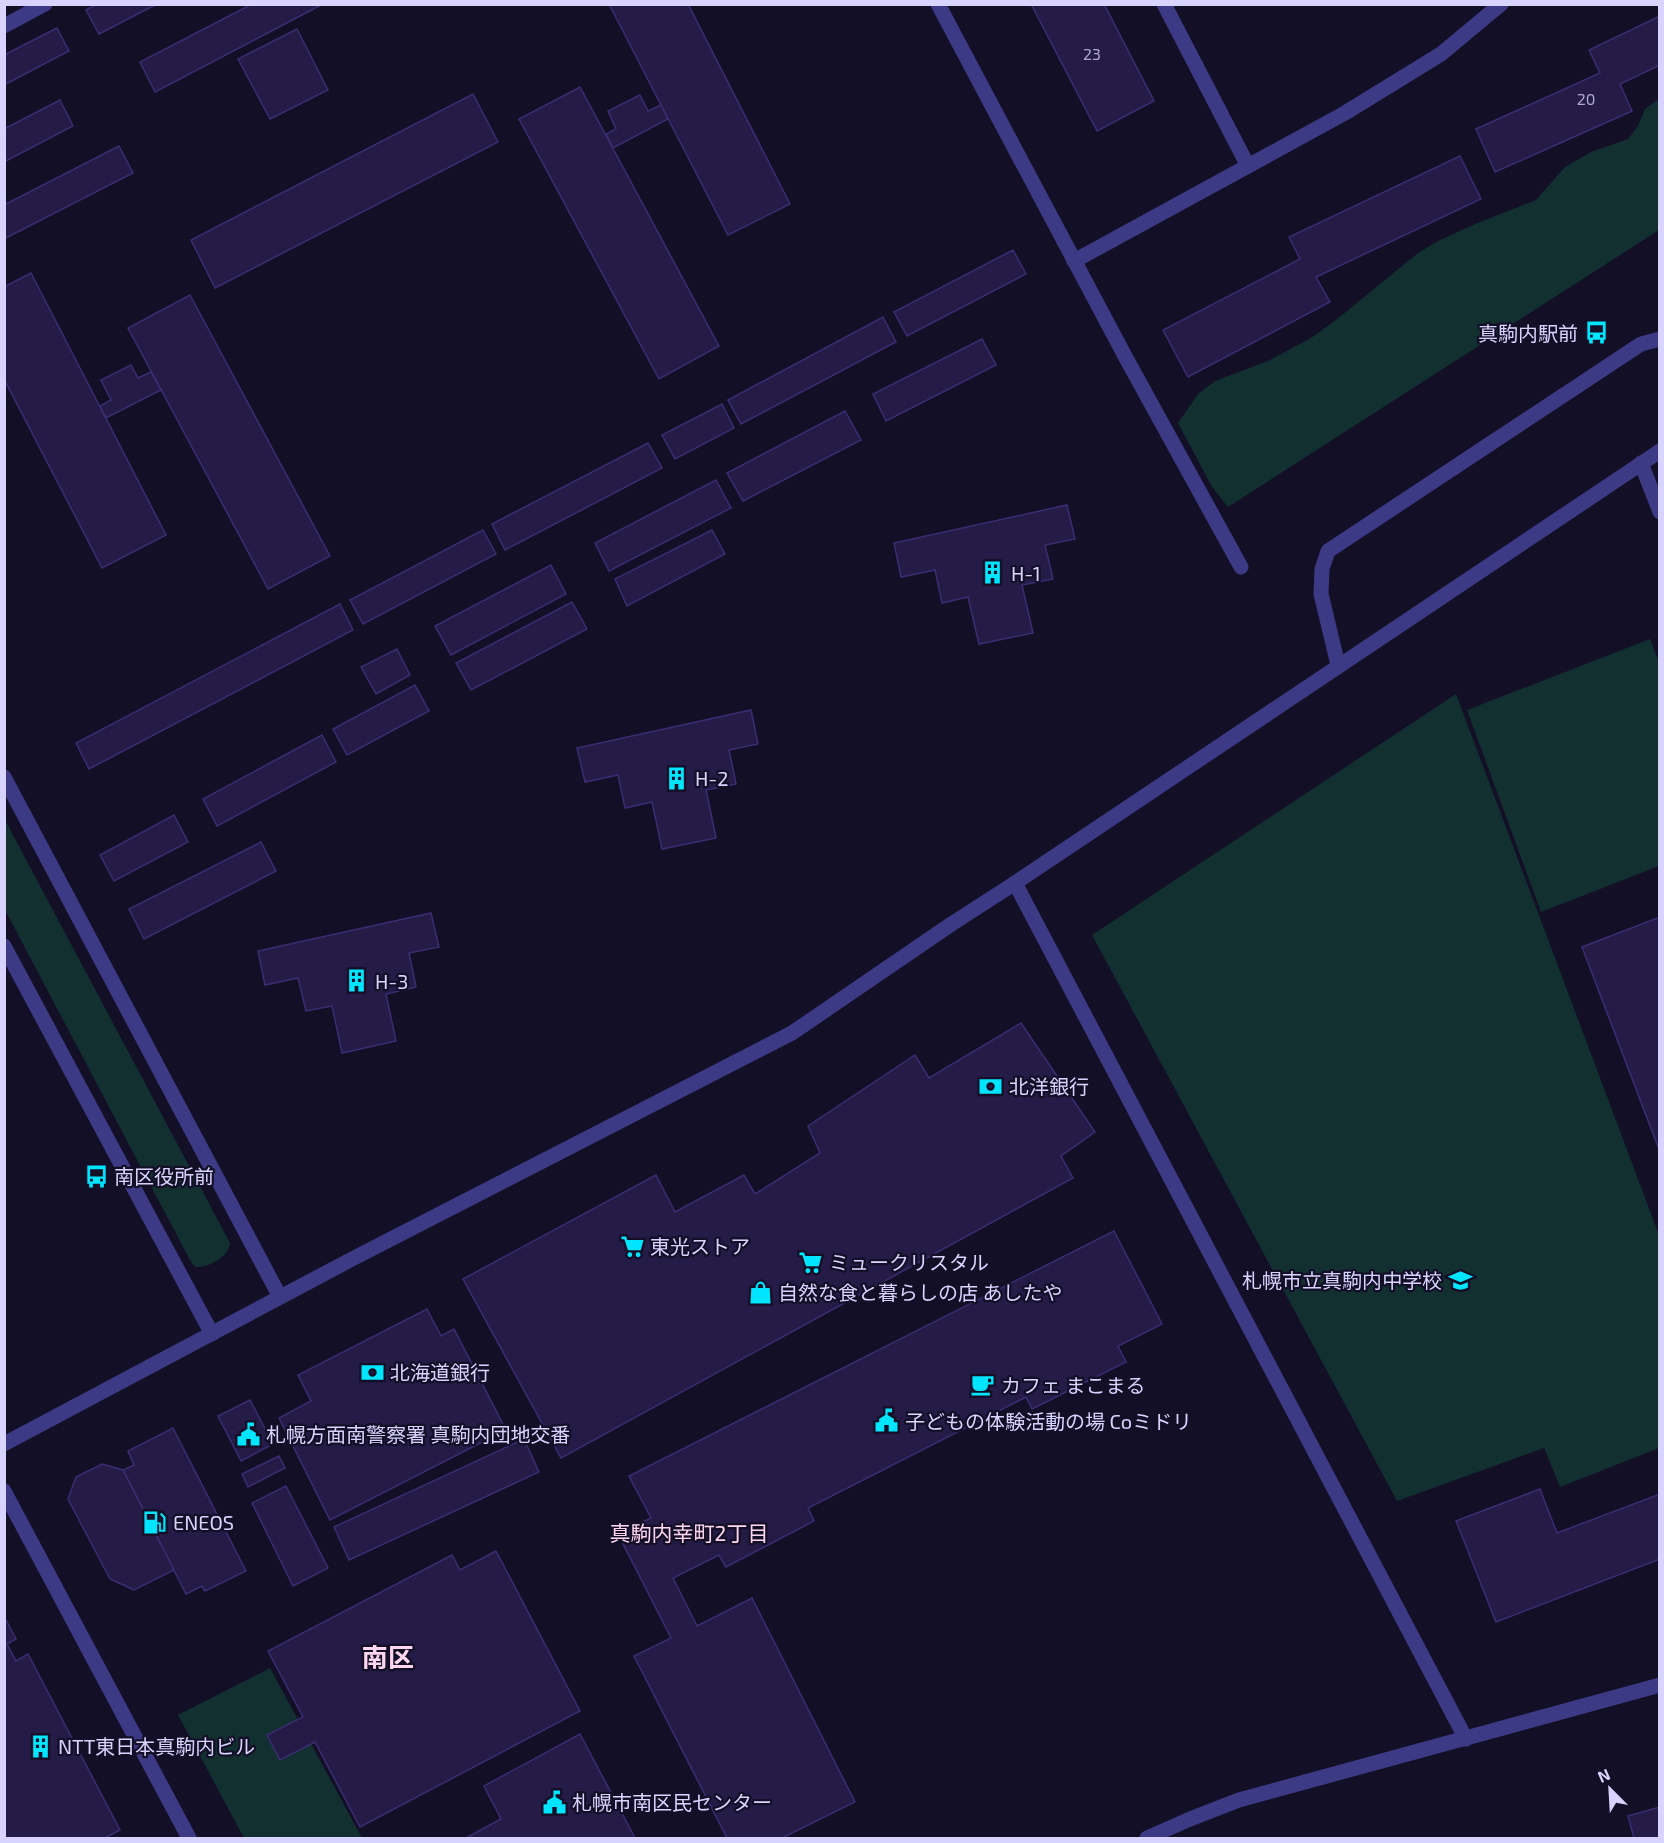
<svg xmlns="http://www.w3.org/2000/svg" width="1664" height="1843" viewBox="0 0 1664 1843" font-family="'Exo 2','Noto Sans JP',sans-serif">
  <style>
    .green { fill: #12302f }
    .building { fill: #241b47; stroke: #3b2d73; stroke-width: 1.5 }
    .lines { fill: none; stroke-linecap: round; stroke-linejoin: round }
    .minor { stroke: #3d3a85; stroke-width: 15 }
    .labels { text-anchor: middle; dominant-baseline: central; stroke-width: 4.5; stroke-linejoin: round; paint-order: stroke }
    .number-label { font-size: 16px; fill: #aca6d1 }
    .poi-label { font-size: 20px; fill: #d9d4ff; stroke: #130f26; text-anchor: start }
    .neighbourhood-label { font-size: 21px; fill: #ffd6f0; stroke: #130f26 }
    .district-label { font-size: 26px; font-weight: bold; fill: #ffd6f0; stroke: #130f26 }
  </style>
  <rect width="100%" height="100%" fill="#130f26"/>
  <g class="green">
    <polygon points="1659,99 1659,230 1228,507 1212,487 1178,423 1198,394 1215,381 1268,361 1311,338 1336,320 1418,253 1438,241 1475,224 1536,200 1565,167 1591,152 1628,139 1638,126 1645,109"/>
    <polygon points="1650,639 1660,665 1659,866 1541,912 1467,710"/>
    <polygon points="1456,694 1659,1235 1659,1448 1560,1487 1544,1448 1397,1501 1092,935"/>
    <path d="M5 820 230 1243C229 1257 208 1268 195 1267L190 1260 5 910Z"/>
    <polygon points="270,1668 362,1838 244,1838 178,1715"/>
  </g>
  <g class="building">
    <polygon points="97,4 157,4 99,34 86,10"/>
    <polygon points="252,4 323,4 155,92 140,62"/>
    <polygon points="609,4 688,4 790,204 728,235"/>
    <polygon points="1031,4 1104,4 1154,101 1097,131"/>
    <polygon points="1660,16 1660,65 1620,84 1632,111 1495,172 1476,129 1600,73 1589,50"/>
    <polygon points="57,28 69,51 4,85 4,55"/>
    <polygon points="297,29 328,90 270,119 238,59"/>
    <polygon points="580,87 719,346 659,379 519,119"/>
    <polygon points="473,94 498,142 215,288 191,240"/>
    <polygon points="640,95 648,111 661,105 668,119 613,148 606,134 616,129 608,111"/>
    <polygon points="60,100 73,126 4,162 4,129"/>
    <polygon points="119,146 133,173 4,239 4,205"/>
    <polygon points="1460,156 1481,199 1316,277 1330,302 1188,377 1163,330 1300,259 1289,237"/>
    <polygon points="1013,250 1026,274 907,336 894,312"/>
    <polygon points="31,273 166,535 102,568 4,379 4,287"/>
    <polygon points="190,295 330,556 268,589 128,328"/>
    <polygon points="883,317 896,342 741,424 728,400"/>
    <polygon points="982,339 996,365 886,421 873,394"/>
    <polygon points="131,365 138,378 151,372 161,390 106,418 100,406 111,400 101,380"/>
    <polygon points="722,404 734,428 675,459 662,435"/>
    <polygon points="845,411 861,440 743,501 727,473"/>
    <polygon points="648,443 662,468 505,550 492,524"/>
    <polygon points="716,480 731,508 609,571 595,543"/>
    <polygon points="1067,505 1075,539 1045,545 1053,579 1022,585 1033,633 979,644 968,597 942,603 935,570 901,577 894,543"/>
    <polygon points="483,530 496,554 363,624 350,600"/>
    <polygon points="712,530 725,554 627,606 615,579"/>
    <polygon points="551,565 566,594 451,655 435,626"/>
    <polygon points="572,602 587,629 471,690 456,663"/>
    <polygon points="340,604 353,630 89,769 76,743"/>
    <polygon points="397,649 410,675 376,694 361,667"/>
    <polygon points="415,685 429,711 347,755 333,729"/>
    <polygon points="751,710 758,744 729,750 736,784 706,790 716,838 662,849 652,802 625,808 618,775 585,782 577,748"/>
    <polygon points="322,735 336,762 217,826 203,799"/>
    <polygon points="174,815 188,842 114,881 100,855"/>
    <polygon points="261,842 276,871 144,939 129,909"/>
    <polygon points="431,913 439,947 409,953 416,987 386,994 396,1041 342,1053 332,1006 306,1011 298,978 265,985 258,951"/>
    <polygon points="1660,917 1660,1152 1582,947"/>
    <polygon points="1021,1023 1095,1132 1061,1156 1073,1178 561,1458 463,1279 656,1175 675,1212 744,1175 755,1194 820,1153 808,1126 915,1055 929,1078"/>
    <polygon points="1114,1231 1162,1324 1118,1346 1126,1362 1032,1409 1026,1397 808,1508 814,1521 726,1567 719,1555 673,1578 697,1626 752,1598 855,1802 782,1838 727,1838 634,1656 671,1638 618,1534 651,1518 629,1476"/>
    <polygon points="427,1309 441,1336 454,1329 506,1430 330,1520 279,1418 311,1401 298,1375"/>
    <polygon points="250,1400 273,1444 241,1461 218,1416"/>
    <polygon points="173,1428 246,1571 205,1591 202,1586 186,1594 123,1470 134,1465 128,1451"/>
    <polygon points="524,1439 539,1472 349,1560 334,1527"/>
    <polygon points="279,1456 285,1468 248,1487 242,1474"/>
    <polygon points="102,1464 123,1470 174,1570 134,1590 110,1579 68,1499 76,1477"/>
    <polygon points="286,1486 328,1568 293,1586 252,1503"/>
    <polygon points="1540,1489 1557,1533 1660,1494 1660,1559 1496,1622 1456,1521"/>
    <polygon points="496,1551 580,1711 360,1827 315,1742 280,1760 267,1735 303,1717 268,1651 452,1555 460,1570"/>
    <polygon points="4,1616 16,1639 7,1644 16,1661 28,1654 120,1830 105,1838 4,1838"/>
    <polygon points="580,1734 635,1838 466,1838 501,1819 484,1786"/>
    <polygon points="1660,1807 1660,1838 1634,1838 1628,1816"/>
  </g>
  <g class="lines">
    <g class="minor">
      <polyline points="938,4 1126,358 1241,567"/>
      <polyline points="1164,4 1248,166"/>
      <polyline points="4,26 45,4"/>
      <polyline points="1074,261 1345,113 1441,54 1501,4"/>
      <polyline points="1641,463 1660,512"/>
      <polyline points="1338,665 1321,594 1322,569 1328,551 1641,344 1660,339"/>
      <polyline points="4,777 280,1297"/>
      <polyline points="1015,883 1466,1739"/>
      <polyline points="4,946 212,1334"/>
      <polyline points="4,1444 352,1259 792,1033 950,925 1015,883 1660,451"/>
      <polyline points="4,1491 189,1838"/>
      <polyline points="1147,1838 1190,1819 1239,1800 1660,1685"/>
    </g>
  </g>
  <defs>
    <symbol id="bus-bare" viewBox="-9 -9 18 18"><path d="M-5-6H5V4H4V6H2V4H-2V6H-4V4H-5ZM-3.5-4V0h7V-4ZM-3.5 1.2v1.5H-2V1.2ZM2 1.2v1.5H3.5V1.2Z" fill="#00e5ff" stroke="#130f26" stroke-width="2.5" paint-order="stroke"/></symbol>
    <symbol id="building-bare" viewBox="-9 -9 18 18"><path d="M-4-6H4V6H1V3H-1V6H-4ZM-2.5-4.3h1.7v1.8h-1.7ZM.8-4.3h1.7v1.8H.8ZM-2.5-1h1.7V.8h-1.7ZM.8-1h1.7V.8H.8Z" fill="#00e5ff" stroke="#130f26" stroke-width="2.5" paint-order="stroke"/></symbol>
    <symbol id="bank-bare" viewBox="-9 -9 18 18"><path d="M-6-4H6V4H-6ZM0-2.3a2.3 2.3 0 1 0 0 4.6a2.3 2.3 0 1 0 0-4.6Z" fill="#00e5ff" stroke="#130f26" stroke-width="2.5" paint-order="stroke"/></symbol>
    <symbol id="supermarket-bare" viewBox="-9 -9 18 18"><path d="M-6-5.5h2.5l.6 2H6L4.5 2H-2.5L-4.4-4H-6ZM-1.5 3.2a1.3 1.3 0 1 0 .1 0ZM3 3.2a1.3 1.3 0 1 0 .1 0Z" fill="#00e5ff" stroke="#130f26" stroke-width="2.5" paint-order="stroke"/></symbol>
    <symbol id="school-bare" viewBox="-9 -9 18 18"><path d="M0-5L7-2L0 1L-7-2ZM-4 1L0 2.5L4 1V4Q0 6-4 4Z" fill="#00e5ff" stroke="#130f26" stroke-width="2.5" paint-order="stroke"/></symbol>
    <symbol id="shop-bare" viewBox="-9 -9 18 18"><path d="M-5-2.5h2.3a2.7 3.5 0 0 1 5.4 0H5L5.5 6h-11ZM-1.5-2.5h3a1.5 2.3 0 0 0-3 0Z" fill="#00e5ff" stroke="#130f26" stroke-width="2.5" paint-order="stroke"/></symbol>
    <symbol id="cafe-bare" viewBox="-9 -9 18 18"><path d="M-5.5-4.5H6V0H3Q3 3.5 0 3.5H-2.5Q-5.5 3.5-5.5 0ZM3-3.2v2h1.7v-2ZM-6 4.5H4V6H-6Z" fill="#00e5ff" stroke="#130f26" stroke-width="2.5" paint-order="stroke"/></symbol>
    <symbol id="civic-bare" viewBox="-9 -9 18 18"><path d="M-.6-6.5H3V-4.5H.6V-3L4-1V1h2V6H-6V1h2V-1L-.6-3ZM-1.2 2.5V6h2.4V2.5Z" fill="#00e5ff" stroke="#130f26" stroke-width="2.5" paint-order="stroke"/></symbol>
    <symbol id="fuel-bare" viewBox="-9 -9 18 18"><path d="M-5.5-6h7V0h2V4h1.3V-2.5L3-4.5l.8-.8L6-3V5H2.5V1h-1V6h-7ZM-4.2-4.7v3.2H.2V-4.7Z" fill="#00e5ff" stroke="#130f26" stroke-width="2.5" paint-order="stroke"/></symbol>
  </defs>
  <g fill-rule="evenodd">
    <use href="#bus-bare" x="1580" y="316" width="33" height="33"/>
    <use href="#building-bare" x="976" y="556" width="33" height="33"/>
    <use href="#building-bare" x="660" y="762" width="33" height="33"/>
    <use href="#building-bare" x="340" y="964" width="33" height="33"/>
    <use href="#bank-bare" x="974" y="1070" width="33" height="33"/>
    <use href="#bus-bare" x="80" y="1160" width="33" height="33"/>
    <use href="#supermarket-bare" x="616" y="1230" width="33" height="33"/>
    <use href="#supermarket-bare" x="794" y="1246" width="33" height="33"/>
    <use href="#school-bare" x="1444" y="1264" width="33" height="33"/>
    <use href="#shop-bare" x="744" y="1276" width="33" height="33"/>
    <use href="#bank-bare" x="356" y="1356" width="33" height="33"/>
    <use href="#cafe-bare" x="966" y="1368" width="33" height="33"/>
    <use href="#civic-bare" x="870" y="1404" width="33" height="33"/>
    <use href="#civic-bare" x="232" y="1418" width="33" height="33"/>
    <use href="#fuel-bare" x="138" y="1506" width="33" height="33"/>
    <use href="#building-bare" x="24" y="1730" width="33" height="33"/>
    <use href="#civic-bare" x="538" y="1786" width="33" height="33"/>
  </g>
  <g class="labels">
    <g class="number-label">
      <text x="1092" y="53">23</text>
      <text x="1586" y="98">20</text>
    </g>
    <g class="poi-label">
      <text x="1578" y="333" text-anchor="end">真駒内駅前</text>
      <text x="1011" y="573">H-1</text>
      <text x="695" y="778">H-2</text>
      <text x="375" y="981">H-3</text>
      <text x="1009" y="1086">北洋銀行</text>
      <text x="114" y="1176">南区役所前</text>
      <text x="650" y="1246">東光ストア</text>
      <text x="829" y="1262">ミュークリスタル</text>
      <text x="1442" y="1280" text-anchor="end">札幌市立真駒内中学校</text>
      <text x="778" y="1292">自然な食と暮らしの店 あしたや</text>
      <text x="390" y="1372">北海道銀行</text>
      <text x="1001" y="1385">カフェ まこまる</text>
      <text x="905" y="1421">子どもの体験活動の場 Coミドリ</text>
      <text x="266" y="1434">札幌方面南警察署 真駒内団地交番</text>
      <text x="173" y="1522">ENEOS</text>
      <text x="58" y="1746">NTT東日本真駒内ビル</text>
      <text x="572" y="1802">札幌市南区民センター</text>
    </g>
    <g class="neighbourhood-label">
      <text x="689" y="1532">真駒内幸町2丁目</text>
    </g>
    <g class="district-label">
      <text x="388" y="1656">南区</text>
    </g>
  </g>
  <rect width="1664" height="1843" fill="none" stroke="#d9d4ff" stroke-width="12"/>
  <g transform="translate(1610 1789) rotate(336)" stroke="#130f26" stroke-width="4.5" paint-order="stroke">
  <path d="M0-4.5L10 22L0 15L-10 22Z" fill="#d9d4ff"/>
  <text y="-9" font-size="16" font-weight="bold" text-anchor="middle" fill="#d9d4ff">N</text>
  </g>
</svg>
